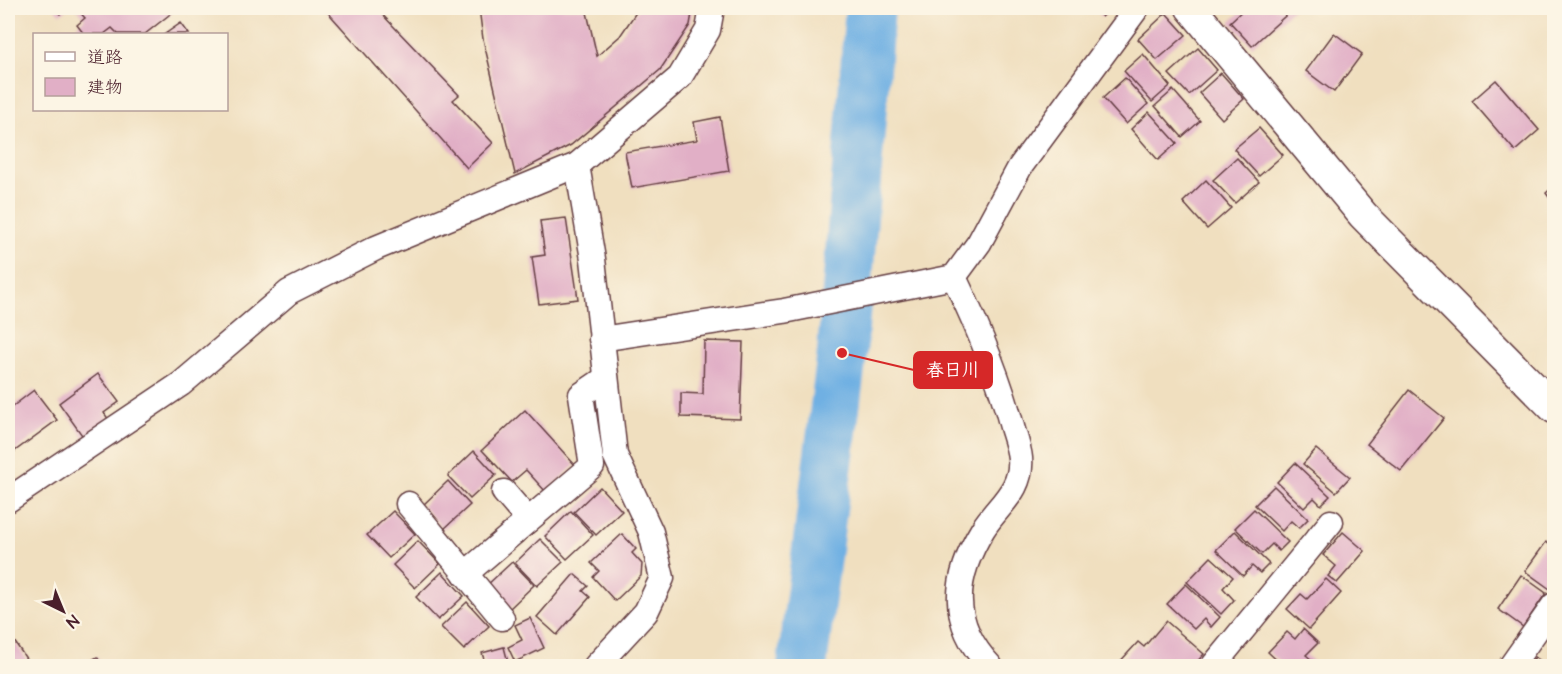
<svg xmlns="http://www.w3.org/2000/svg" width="1562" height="674" viewBox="0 0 1562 674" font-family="'Architects Daughter','Klee One',sans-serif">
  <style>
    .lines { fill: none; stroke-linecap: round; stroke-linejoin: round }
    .river { stroke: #70b0e3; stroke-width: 50 }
    .building { fill: #e1afc6 }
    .minor-casing { stroke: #633c41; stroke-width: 27 }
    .tertiary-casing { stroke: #633c41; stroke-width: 33 }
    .minor { stroke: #fff; stroke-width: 24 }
    .tertiary { stroke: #fff; stroke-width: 30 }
    .leader { fill: none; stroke: #d62828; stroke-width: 2 }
    .callout-dot { fill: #d62828; stroke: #fcf5e5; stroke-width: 2 }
    .callout { fill: #d62828; stroke: #d62828; stroke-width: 2 }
    .callout-label { font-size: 18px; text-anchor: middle; font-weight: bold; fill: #fff }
  </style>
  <rect width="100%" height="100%" fill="#fcf5e5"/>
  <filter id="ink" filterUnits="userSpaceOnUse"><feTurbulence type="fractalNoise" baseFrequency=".0167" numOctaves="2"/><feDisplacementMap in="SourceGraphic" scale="12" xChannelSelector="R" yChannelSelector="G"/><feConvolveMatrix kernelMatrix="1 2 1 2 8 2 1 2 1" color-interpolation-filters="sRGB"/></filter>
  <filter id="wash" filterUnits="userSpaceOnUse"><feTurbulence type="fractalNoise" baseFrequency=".008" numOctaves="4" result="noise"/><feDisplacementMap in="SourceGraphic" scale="24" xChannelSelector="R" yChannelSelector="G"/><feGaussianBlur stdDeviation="1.35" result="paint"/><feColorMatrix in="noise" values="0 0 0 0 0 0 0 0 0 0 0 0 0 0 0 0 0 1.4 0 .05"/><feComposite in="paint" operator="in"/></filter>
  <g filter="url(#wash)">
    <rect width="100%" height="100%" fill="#f0dfbf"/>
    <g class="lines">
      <polyline class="river" points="802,666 842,353 870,8"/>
    </g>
    <g id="blocks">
      <g class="building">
        <polygon points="54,8 69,8 60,14"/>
        <polygon points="76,8 171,8 174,11 145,34 118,34 112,28 104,34 84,34 77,25 85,18"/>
        <polygon points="324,8 376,8 459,95 453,100 493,143 467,168"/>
        <polygon points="479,8 586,8 597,56 620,36 639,8 693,8 690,25 660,70 571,145 515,174 483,39"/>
        <polygon points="1094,8 1112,8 1102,17"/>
        <polygon points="1245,8 1294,8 1252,46 1230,22"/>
        <polygon points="1166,13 1186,35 1157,60 1138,39"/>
        <polygon points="181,23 189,34 165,34"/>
        <polygon points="1334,33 1362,54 1334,92 1306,71"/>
        <polygon points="1198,48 1217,70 1189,95 1169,74"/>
        <polygon points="1143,54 1170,86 1152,102 1124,71"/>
        <polygon points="1221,73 1244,99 1222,119 1199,93"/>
        <polygon points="1125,78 1148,104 1126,124 1103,98"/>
        <polygon points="1496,80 1539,130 1515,151 1472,101"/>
        <polygon points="1173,90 1200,121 1182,137 1155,106"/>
        <polygon points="1149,112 1177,143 1158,160 1131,129"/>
        <polygon points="720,117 729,171 632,188 625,152 697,140 694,122"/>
        <polygon points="1259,128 1283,155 1259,176 1234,149"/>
        <polygon points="1237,158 1259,182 1235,203 1213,180"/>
        <polygon points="1206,180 1231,208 1207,229 1183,202"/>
        <polygon points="1554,186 1554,204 1546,193"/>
        <polygon points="566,218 578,299 539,304 532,257 545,255 540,221"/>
        <polygon points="704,341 743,342 740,419 681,417 681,393 703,394"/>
        <polygon points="98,374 119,402 104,413 109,420 84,438 59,403"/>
        <polygon points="34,390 57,420 8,456 8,410"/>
        <polygon points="1409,390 1444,418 1401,471 1367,444"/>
        <polygon points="525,410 575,465 546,492 526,470 512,482 482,450"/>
        <polygon points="1316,449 1350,477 1336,492 1303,464"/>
        <polygon points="474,451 496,475 470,499 448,476"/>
        <polygon points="1295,463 1330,496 1321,505 1314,498 1304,508 1277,482"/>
        <polygon points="448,481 470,505 444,529 422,506"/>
        <polygon points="1274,486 1308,519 1299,528 1291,521 1282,531 1255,505"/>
        <polygon points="600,487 622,511 596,535 574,512"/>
        <polygon points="1254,509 1288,542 1279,551 1272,544 1262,554 1235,528"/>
        <polygon points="393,511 415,534 389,558 367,535"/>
        <polygon points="571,511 593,535 567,559 545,536"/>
        <polygon points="1235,531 1269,564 1260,573 1252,566 1243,576 1216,550"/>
        <polygon points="1343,532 1365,551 1337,583 1328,576 1336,566 1323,555"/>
        <polygon points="622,534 636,549 632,553 642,564 641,576 615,601 593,577 599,571 591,563"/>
        <polygon points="540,539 563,562 537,586 515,563"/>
        <polygon points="418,541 440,564 415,588 393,565"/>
        <polygon points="1546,542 1554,548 1554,582 1550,589 1525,571"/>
        <polygon points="1211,557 1233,577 1223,588 1234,600 1221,614 1187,582"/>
        <polygon points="512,562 534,585 508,610 486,586"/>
        <polygon points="442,572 464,596 438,620 416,597"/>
        <polygon points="574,574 588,586 583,591 590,597 557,635 537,617"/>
        <polygon points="1521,575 1546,593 1523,627 1498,609"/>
        <polygon points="1326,579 1341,593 1309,629 1287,609 1301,594 1307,599"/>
        <polygon points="1186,584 1220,617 1211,627 1204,619 1194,629 1167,604"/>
        <polygon points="467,602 489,626 464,650 441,627"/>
        <polygon points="530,618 544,648 515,662 508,647 522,640 515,625"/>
        <polygon points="1166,621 1204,654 1193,666 1116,666 1138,642 1144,647"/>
        <polygon points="1303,629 1318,643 1306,655 1313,661 1307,666 1283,666 1268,652 1287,632 1295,639"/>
        <polygon points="12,638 31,666 8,666 8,641"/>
        <polygon points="504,647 509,666 486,666 482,653"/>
        <polygon points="97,657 103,666 82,666"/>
        <polygon points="1535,657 1548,666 1528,666"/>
      </g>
    </g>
  </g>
  <g filter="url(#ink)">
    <use href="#blocks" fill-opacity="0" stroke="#633c41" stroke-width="1.5"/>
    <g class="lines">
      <defs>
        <g id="minor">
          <polyline points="577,165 593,259 615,455 651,532 662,578 646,612 596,666"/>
          <path d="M954 277C977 325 999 376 1012 427 1015 437 1019 448 1020 458 1023 490 998 505 983 529 953 578 949 622 990 666"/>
          <polyline points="601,339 784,311 954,277 979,243 1020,167 1137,8"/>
          <polyline points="504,492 528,520"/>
          <polyline points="8,500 181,384 289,292 376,248 577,165 680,77 708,30 712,8"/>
          <polyline points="408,504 502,618"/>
          <polyline points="465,574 592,466 581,395 606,378"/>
          <polyline points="1213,666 1331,522"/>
          <polyline points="1511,666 1554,605"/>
        </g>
        <polyline id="tertiary" points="1191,8 1363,215 1554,408"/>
      </defs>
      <use href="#minor" class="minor-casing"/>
      <use href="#tertiary" class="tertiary-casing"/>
      <use href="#minor" class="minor"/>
      <use href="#tertiary" class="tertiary"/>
    </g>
  </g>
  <path class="leader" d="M842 353L914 370"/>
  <circle class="callout-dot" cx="842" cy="353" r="6"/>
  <rect class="callout" x="914" y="352" width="78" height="36" rx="6"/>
  <g class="callout-label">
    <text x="953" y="376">春日川</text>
  </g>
  <rect width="1562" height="674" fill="none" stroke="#fcf5e5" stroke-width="30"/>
  <rect x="33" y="33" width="195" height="78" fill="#fcf5e5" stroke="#b59f9b" stroke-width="1.5"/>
  <rect x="45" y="52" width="30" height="9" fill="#ffffff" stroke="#b59f9b" stroke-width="1.5"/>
  <text x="87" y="63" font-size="18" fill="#4a1f2b">道路</text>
  <rect x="45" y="78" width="30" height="18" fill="#e1afc6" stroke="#b59f9b" stroke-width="1.5"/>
  <text x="87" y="93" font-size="18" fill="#4a1f2b">建物</text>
  <g transform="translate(63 611) rotate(137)" stroke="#fcf5e5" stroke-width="4.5" paint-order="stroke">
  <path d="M0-4.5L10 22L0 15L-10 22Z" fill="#4a1f2b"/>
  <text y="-9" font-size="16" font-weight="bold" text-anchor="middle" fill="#4a1f2b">N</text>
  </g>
</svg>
